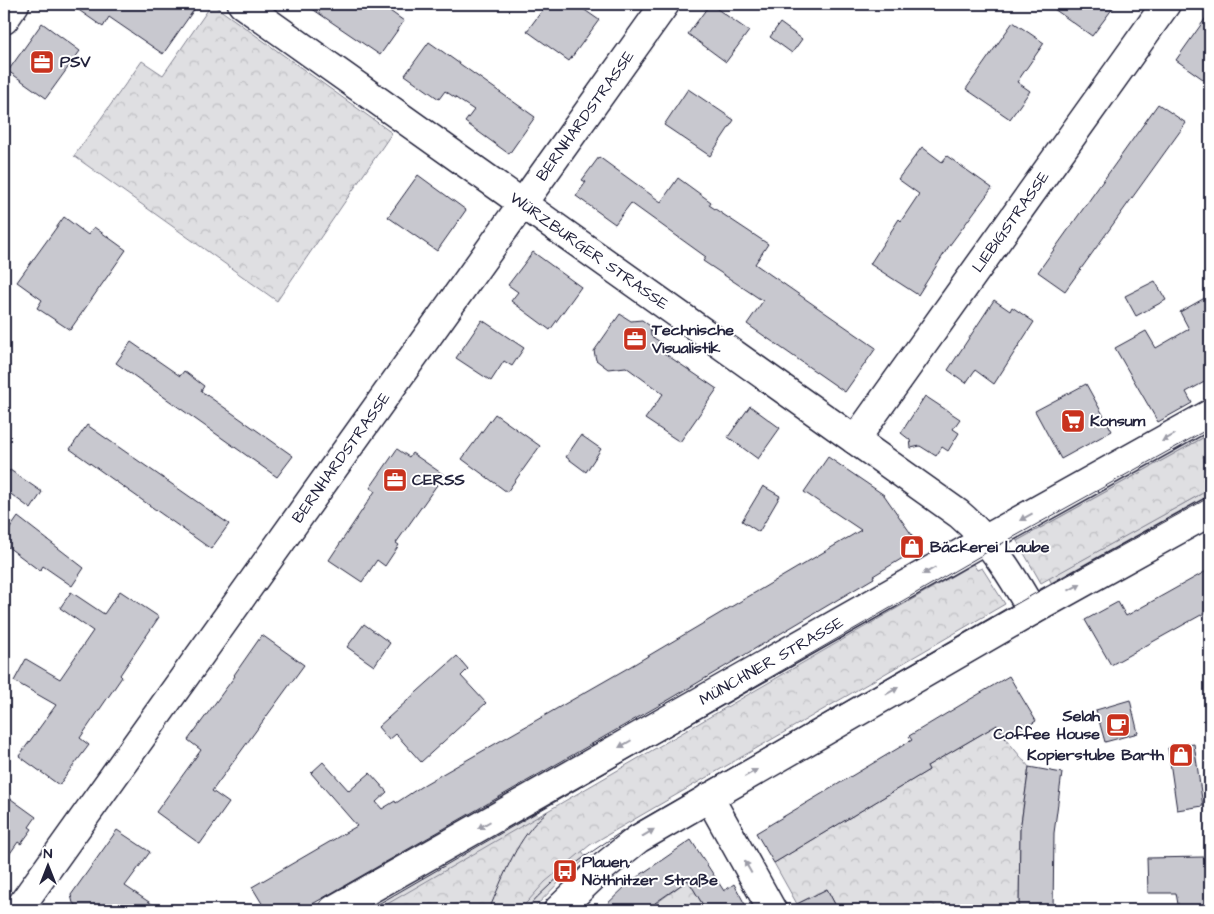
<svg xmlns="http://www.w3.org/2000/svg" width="1214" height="914" viewBox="0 0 1214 914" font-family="'Architects Daughter',sans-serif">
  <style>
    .grass { fill: #dfdfe2; stroke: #80808e }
    .park { fill: url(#park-crowns); stroke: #80808e }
    .building { fill: #c8c8cf; stroke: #22223b }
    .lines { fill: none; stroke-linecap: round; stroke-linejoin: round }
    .minor-casing { stroke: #22223b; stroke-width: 31 }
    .minor { stroke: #fff; stroke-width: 28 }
    .tram { stroke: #22223b; stroke-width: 1 }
    .oneway { fill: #9c9ca7 }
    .labels { text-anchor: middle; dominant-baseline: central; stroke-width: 4; stroke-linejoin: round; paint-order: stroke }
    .poi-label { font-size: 16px; font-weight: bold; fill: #22223b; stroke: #fff; text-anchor: start }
    .street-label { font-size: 16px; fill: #22223b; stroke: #fff }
  </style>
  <defs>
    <pattern id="park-crowns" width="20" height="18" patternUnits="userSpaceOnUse" patternTransform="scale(1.25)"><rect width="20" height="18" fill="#dfdfe2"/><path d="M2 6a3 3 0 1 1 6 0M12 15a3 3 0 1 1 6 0" fill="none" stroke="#bfbfc3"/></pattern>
  </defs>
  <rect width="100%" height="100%" fill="#fff"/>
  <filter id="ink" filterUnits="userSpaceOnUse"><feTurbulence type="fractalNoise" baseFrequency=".02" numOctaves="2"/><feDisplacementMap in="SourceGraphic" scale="10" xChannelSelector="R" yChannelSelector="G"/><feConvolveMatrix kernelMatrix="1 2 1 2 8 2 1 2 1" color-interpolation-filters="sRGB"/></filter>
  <g filter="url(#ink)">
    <g class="grass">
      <polygon points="1210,423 1210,434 1017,541 1012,532"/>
      <polygon points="1210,489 1210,500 1053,586 1049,578"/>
      <polygon points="534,809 543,826 409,910 357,910"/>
      <polygon points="582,851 587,858 568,873 532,910 484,910"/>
    </g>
    <g class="park">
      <polygon points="212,4 392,133 277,301 74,156 142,61 163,75"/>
      <polygon points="1210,434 1210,489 1041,583 1017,541"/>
      <polygon points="973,564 977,570 982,568 1005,604 590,845 545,882 520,910 377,910"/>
      <polygon points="997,725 1006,739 1029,767 1020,830 1019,910 838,910 827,889 797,904 774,863 929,770 927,766"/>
      <polygon points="688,880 706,910 647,910"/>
    </g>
    <g class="building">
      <polygon points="70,4 198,4 163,54 109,17 103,27"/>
      <polygon points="305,4 380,4 404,21 380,55"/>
      <polygon points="547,4 576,4 599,20 569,61 527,31"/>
      <polygon points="710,4 749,31 726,62 688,34"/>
      <polygon points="1047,4 1116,4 1092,36"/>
      <polygon points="1210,12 1210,84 1176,60"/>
      <polygon points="1013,22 1044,43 1017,82 1030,91 1010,119 966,89"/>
      <polygon points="42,23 80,51 46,98 8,71"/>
      <polygon points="780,23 802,39 792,53 770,37"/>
      <polygon points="429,42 535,117 509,154 465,122 474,110 445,91 439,99 405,75"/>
      <polygon points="688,89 734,120 710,156 664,125"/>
      <polygon points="1158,104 1186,123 1065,291 1038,272"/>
      <polygon points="922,147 942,162 947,156 992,188 949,246 918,295 870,264 899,219 901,221 919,194 898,179"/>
      <polygon points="599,157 661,202 678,178 711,202 709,205 768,244 755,264 876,348 845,392 747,324 763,301 703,261 706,257 631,203 615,224 576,196 586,182 582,180"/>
      <polygon points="418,175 466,210 437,251 388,217"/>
      <polygon points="64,217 88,235 94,227 126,250 70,330 37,308 42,300 17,282"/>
      <polygon points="533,252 581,287 550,330 511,301 518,292 508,285"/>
      <polygon points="1155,281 1166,300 1136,316 1125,296"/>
      <polygon points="1210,295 1210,379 1186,392 1192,403 1158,422 1115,348 1146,331 1156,348 1189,329 1180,312"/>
      <polygon points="994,300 1010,311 1012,307 1034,322 994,384 975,370 966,383 948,370"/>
      <polygon points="620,314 631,321 642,320 650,326 651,336 662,343 658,349 717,389 680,442 645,419 663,394 626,367 608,369 596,360 594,351"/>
      <polygon points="482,320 524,348 512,366 504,361 491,381 456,358"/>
      <polygon points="131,342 180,376 184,371 204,386 201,391 293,456 277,477 116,363"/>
      <polygon points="1086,384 1112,431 1061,459 1035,411"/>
      <polygon points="925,396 960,419 953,429 959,433 948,451 942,447 936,456 920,446 911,448 910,440 901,433"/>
      <polygon points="750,406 780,428 758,459 728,437"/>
      <polygon points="495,414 540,446 507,492 462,459"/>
      <polygon points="87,425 229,524 211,549 70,449"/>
      <polygon points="581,435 601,449 586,472 566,457"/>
      <polygon points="397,449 409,457 412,453 444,475 396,543 399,545 385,566 377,560 362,582 329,560 375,491 370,488"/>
      <polygon points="828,457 884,495 914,538 911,553 873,576 874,578 672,698 302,910 266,910 252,887 357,826 311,773 323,762 349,791 370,773 387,792 376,802 382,809 395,801 396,803 425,784 626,669 861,530 804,492"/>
      <polygon points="10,470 42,492 31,509 4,489 4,479"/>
      <polygon points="763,486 780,496 759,532 742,521"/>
      <polygon points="18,517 84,568 72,586 43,566 40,571 4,544 4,537"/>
      <polygon points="1210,569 1210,610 1111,665 1085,620 1118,602 1126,616"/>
      <polygon points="120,591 159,617 120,675 122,677 80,738 89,745 59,785 19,756 56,705 14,681 26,659 60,679 93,631 60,608 71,592 104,614"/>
      <polygon points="364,624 390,643 374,666 347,647"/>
      <polygon points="262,635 304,665 212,791 229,803 200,844 156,812 201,750 188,740 235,676 234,675"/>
      <polygon points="457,656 468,669 461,676 486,703 421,762 396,734 389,740 378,727"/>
      <polygon points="1009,676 1036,721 1006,739 997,725 927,766 929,770 774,863 756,833 912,740 909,736"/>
      <polygon points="1130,700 1138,733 1105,742 1096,710"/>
      <polygon points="1194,744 1203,806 1177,810 1168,748"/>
      <polygon points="1029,767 1062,773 1054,833 1053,910 1019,910 1020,830"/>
      <polygon points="4,794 36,817 29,827 32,829 21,844 18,842 4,862"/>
      <polygon points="117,830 150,852 125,886 161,910 83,910 73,903 71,895"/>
      <polygon points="691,840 724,891 734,884 748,910 696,910 703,905 688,880 655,903 660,910 601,910 630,882"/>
      <polygon points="1204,857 1210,910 1179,910 1176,893 1148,893 1147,858"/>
      <polygon points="827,889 838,910 788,910 787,909"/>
    </g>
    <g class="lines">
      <defs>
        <g id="minor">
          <path id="s1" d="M242 4 959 514C991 541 1012 575 1032 611"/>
          <polyline points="4,20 15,4"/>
          <path id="s2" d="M855 440 1166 4"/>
          <polyline points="709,797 772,910"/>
          <path id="s3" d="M18 910 665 4"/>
          <path id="s4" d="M333 910 986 539 1210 414"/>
          <polyline points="558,910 602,868 638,839 1032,611 1210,512"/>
        </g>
      </defs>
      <use href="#minor" class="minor-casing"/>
      <use href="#minor" class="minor"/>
      <g class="tram">
        <polyline points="368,910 994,548 1210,428"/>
        <path d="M489 910C503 877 518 835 547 812"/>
        <path d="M525 910C558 873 597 847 639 821L1025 599 1210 497"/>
      </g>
    </g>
    <defs><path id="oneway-solid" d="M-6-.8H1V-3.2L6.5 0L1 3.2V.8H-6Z" transform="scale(1.25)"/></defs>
    <g class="oneway">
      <use href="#oneway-solid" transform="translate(1168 438) rotate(151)"/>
      <use href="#oneway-solid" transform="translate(1026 517) rotate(151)"/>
      <use href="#oneway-solid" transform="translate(929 571) rotate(150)"/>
      <use href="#oneway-solid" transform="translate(1075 587) rotate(-29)"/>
      <use href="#oneway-solid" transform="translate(892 691) rotate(-30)"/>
      <use href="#oneway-solid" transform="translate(625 744) rotate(150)"/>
      <use href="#oneway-solid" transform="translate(751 773) rotate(-30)"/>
      <use href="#oneway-solid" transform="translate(484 825) rotate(150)"/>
      <use href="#oneway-solid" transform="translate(648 833) rotate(-31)"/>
      <use href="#oneway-solid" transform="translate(748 867) rotate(-119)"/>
    </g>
  </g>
  <defs>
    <symbol id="office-square" viewBox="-11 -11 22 22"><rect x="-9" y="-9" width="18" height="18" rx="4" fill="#c8321e" stroke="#fff"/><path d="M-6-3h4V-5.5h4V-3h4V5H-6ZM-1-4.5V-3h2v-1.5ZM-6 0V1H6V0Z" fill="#fff"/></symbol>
    <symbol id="supermarket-square" viewBox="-11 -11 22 22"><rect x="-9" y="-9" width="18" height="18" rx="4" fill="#c8321e" stroke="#fff"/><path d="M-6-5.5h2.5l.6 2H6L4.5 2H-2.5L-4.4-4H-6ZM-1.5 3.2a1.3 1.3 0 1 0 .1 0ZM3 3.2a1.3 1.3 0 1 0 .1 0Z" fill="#fff"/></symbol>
    <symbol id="shop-square" viewBox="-11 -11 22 22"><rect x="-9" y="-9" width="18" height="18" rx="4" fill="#c8321e" stroke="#fff"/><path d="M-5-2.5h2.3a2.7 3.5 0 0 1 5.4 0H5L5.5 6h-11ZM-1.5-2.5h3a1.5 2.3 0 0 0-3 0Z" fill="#fff"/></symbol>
    <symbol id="cafe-square" viewBox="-11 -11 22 22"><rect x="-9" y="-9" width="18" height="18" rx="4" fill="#c8321e" stroke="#fff"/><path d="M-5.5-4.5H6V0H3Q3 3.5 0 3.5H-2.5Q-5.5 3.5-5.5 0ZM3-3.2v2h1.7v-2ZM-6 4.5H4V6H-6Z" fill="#fff"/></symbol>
    <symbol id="bus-square" viewBox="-11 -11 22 22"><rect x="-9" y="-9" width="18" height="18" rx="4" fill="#c8321e" stroke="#fff"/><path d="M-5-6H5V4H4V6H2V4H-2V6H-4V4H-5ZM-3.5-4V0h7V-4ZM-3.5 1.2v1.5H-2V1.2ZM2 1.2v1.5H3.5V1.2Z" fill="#fff"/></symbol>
  </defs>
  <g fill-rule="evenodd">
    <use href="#office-square" x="28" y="48" width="28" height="28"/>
    <use href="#office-square" x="621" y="325" width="28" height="28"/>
    <use href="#supermarket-square" x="1059" y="407" width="28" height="28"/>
    <use href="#office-square" x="381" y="466" width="28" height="28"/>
    <use href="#shop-square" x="898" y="533" width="28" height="28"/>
    <use href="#cafe-square" x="1104" y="711" width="28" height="28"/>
    <use href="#shop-square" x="1167" y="741" width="28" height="28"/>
    <use href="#bus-square" x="551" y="857" width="28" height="28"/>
  </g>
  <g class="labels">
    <g class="poi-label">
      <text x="60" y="62">PSV</text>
      <text x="652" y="330">Technische<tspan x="652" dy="18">Visualistik</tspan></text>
      <text x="1090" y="421">Konsum</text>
      <text x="412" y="480">CERSS</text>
      <text x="930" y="547">Bäckerei Laube</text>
      <text x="1100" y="716" text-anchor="end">Selah<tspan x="1100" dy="18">Coffee House</tspan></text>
      <text x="1164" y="755" text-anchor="end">Kopierstube Barth</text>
      <text x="582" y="862">Plauen,<tspan x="582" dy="18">Nöthnitzer Straße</tspan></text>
    </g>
    <g class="street-label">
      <text stroke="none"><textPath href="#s3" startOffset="976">BERNHARDSTRASSE</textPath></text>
      <text stroke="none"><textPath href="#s2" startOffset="268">LIEBIGSTRASSE</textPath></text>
      <text stroke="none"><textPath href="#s1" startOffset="426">WÜRZBURGER STRASSE</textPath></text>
      <text stroke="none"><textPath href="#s3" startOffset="556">BERNHARDSTRASSE</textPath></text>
      <text stroke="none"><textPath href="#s4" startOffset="504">MÜNCHNER STRASSE</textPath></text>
    </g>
  </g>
  <rect width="1214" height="914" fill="none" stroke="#fff" stroke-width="20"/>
  <rect x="10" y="10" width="1194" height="894" fill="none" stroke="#22223b" stroke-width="2" filter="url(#ink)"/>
  <g transform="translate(48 866)" stroke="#ffffff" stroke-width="4" paint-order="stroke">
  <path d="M0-4L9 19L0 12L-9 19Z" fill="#22223b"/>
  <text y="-8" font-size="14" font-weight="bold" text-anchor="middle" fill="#22223b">N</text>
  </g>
</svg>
